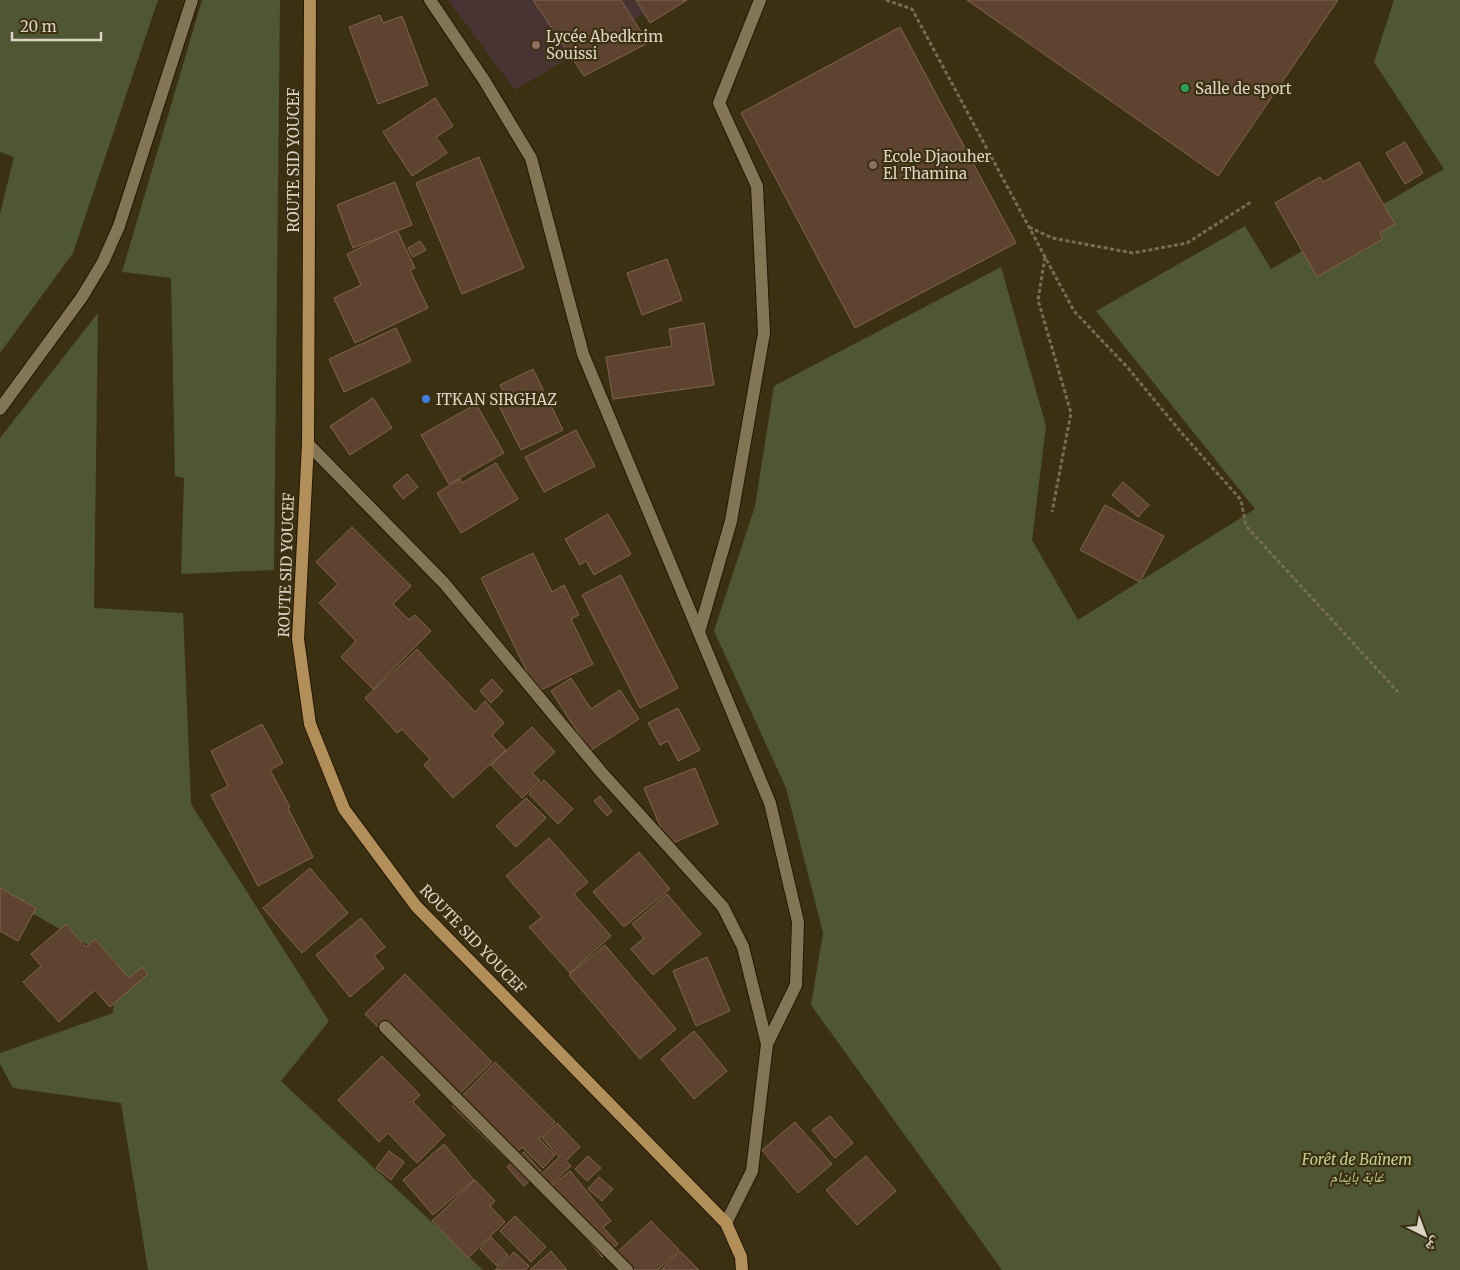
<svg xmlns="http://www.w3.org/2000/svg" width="1460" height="1270" viewBox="0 0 1460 1270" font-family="Merriweather,'Noto Naskh Arabic',serif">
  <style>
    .education { fill: #483432 }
    .green { fill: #4e5633 }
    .building { fill: #5e4430; stroke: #81644f }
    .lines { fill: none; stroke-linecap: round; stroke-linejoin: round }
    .minor-casing { stroke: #231800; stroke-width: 14 }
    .major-casing { stroke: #231800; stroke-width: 14 }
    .path { stroke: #776c54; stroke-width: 3; stroke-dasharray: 4 2.5; stroke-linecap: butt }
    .minor { stroke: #837656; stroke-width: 12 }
    .major { stroke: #b28e58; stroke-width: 12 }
    .education-dot { fill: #8d6e63; stroke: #3c3013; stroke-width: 2 }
    .leisure-dot { fill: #2e9e5b; stroke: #3c3013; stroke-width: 2 }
    .shop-dot { fill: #3f7fe0; stroke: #3c3013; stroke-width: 2 }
    .labels { text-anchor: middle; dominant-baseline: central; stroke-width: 4.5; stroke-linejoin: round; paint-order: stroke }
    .poi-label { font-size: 15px; fill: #dcd4c4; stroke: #3c3013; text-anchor: start }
    .street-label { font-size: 15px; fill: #dcd4c4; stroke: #3c3013 }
    .park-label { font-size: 15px; font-style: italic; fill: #c0cf8e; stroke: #3c3013 }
  </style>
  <rect width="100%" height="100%" fill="#3c3013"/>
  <polygon class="education" points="448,0 667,0 515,90"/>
  <g class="green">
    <polygon points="0,0 158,0 73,253 0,353 0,214 14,157 0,152"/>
    <polygon points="202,0 280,0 274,570 181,574 184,478 175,476 171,278 122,272"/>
    <polygon points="1394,0 1460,0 1460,1270 1002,1270 811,1005 823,933 786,788 714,631 755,506 774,386 1001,267 1046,426 1032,540 1078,620 1255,509 1096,311 1245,226 1271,269 1444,169 1374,62"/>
    <polygon points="98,313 94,608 183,613 191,804 329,1021 281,1081 483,1270 148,1270 121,1103 13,1088 0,1064 0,1053 113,1013 116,961 0,895 0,438"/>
  </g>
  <g class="building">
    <polygon points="533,0 621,0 648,43 584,76"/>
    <polygon points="636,0 687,0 650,23"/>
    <polygon points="967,0 1338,0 1218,176"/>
    <polygon points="380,15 383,23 402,16 428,85 378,104 349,27"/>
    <polygon points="900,27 1016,243 855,328 741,113"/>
    <polygon points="435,98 453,126 436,137 447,153 412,176 383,132"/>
    <polygon points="1405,142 1423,173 1405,184 1386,153"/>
    <polygon points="479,157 524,268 462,294 416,183"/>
    <polygon points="1359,162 1395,224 1380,233 1383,239 1317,277 1275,203 1320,177 1323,182"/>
    <polygon points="395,182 412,225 353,248 337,205"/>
    <polygon points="397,230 415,268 410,270 428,308 355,343 334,298 361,285 347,254"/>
    <polygon points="420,241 426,250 413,257 408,248"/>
    <polygon points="667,259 682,300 642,315 627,273"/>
    <polygon points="704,323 714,385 613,399 606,357 672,346 669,329"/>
    <polygon points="396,328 411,361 344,392 329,359"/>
    <polygon points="533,369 563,430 521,450 499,406 508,401 500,385"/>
    <polygon points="373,398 392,428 350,455 330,426"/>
    <polygon points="476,404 504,453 449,484 421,435"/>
    <polygon points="576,430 595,466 544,492 525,457"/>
    <polygon points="496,463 518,499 461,533 437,493 460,479 462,483"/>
    <polygon points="407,474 418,487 403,499 393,486"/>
    <polygon points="1123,482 1149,505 1138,517 1112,495"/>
    <polygon points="1105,505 1164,536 1140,582 1080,550"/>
    <polygon points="608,514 631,554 594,575 586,561 580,565 565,539"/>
    <polygon points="352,527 411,586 393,604 409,620 415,615 431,631 373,689 341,657 356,641 319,603 338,584 316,562"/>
    <polygon points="533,553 552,592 564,585 579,615 571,619 593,664 537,692 481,578"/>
    <polygon points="621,575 678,688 640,708 582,595"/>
    <polygon points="417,649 475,712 485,701 504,723 492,735 506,750 453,798 424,765 430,759 402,729 397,733 365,698"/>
    <polygon points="571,678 591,709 620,690 639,719 590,751 551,691"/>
    <polygon points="492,679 503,691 491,703 480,691"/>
    <polygon points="678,708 700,750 678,761 668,741 660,745 648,723"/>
    <polygon points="262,724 283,763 270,770 290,807 288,808 313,857 258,886 211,795 228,786 211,751"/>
    <polygon points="532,727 555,752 532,773 540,781 522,798 491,765"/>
    <polygon points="695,768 718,824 668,845 644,788"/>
    <polygon points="544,780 573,809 558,824 529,794"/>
    <polygon points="600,796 612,811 607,816 594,801"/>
    <polygon points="526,798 546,818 516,847 496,826"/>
    <polygon points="549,838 588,882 574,894 611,936 570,973 529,927 542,917 506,876"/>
    <polygon points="639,852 670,889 624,927 593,892"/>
    <polygon points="310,868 348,913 302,953 263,908"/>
    <polygon points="0,888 36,908 18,941 0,931"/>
    <polygon points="667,894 701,934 653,975 631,949 644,938 632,924"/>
    <polygon points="361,918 385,947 374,956 384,968 350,997 316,955"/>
    <polygon points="66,924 86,947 95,939 129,978 142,967 148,974 110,1007 95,990 59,1022 23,982 41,966 31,954"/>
    <polygon points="605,945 676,1029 640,1059 569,975"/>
    <polygon points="707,957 730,1011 696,1026 673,971"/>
    <polygon points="405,974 492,1062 452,1101 365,1014"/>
    <polygon points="694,1031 727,1071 694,1099 661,1059"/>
    <polygon points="382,1056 420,1095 413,1102 445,1135 417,1163 388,1133 379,1142 338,1100"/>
    <polygon points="495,1062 555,1122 539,1139 555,1155 543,1168 522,1147 509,1161 452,1106"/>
    <polygon points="830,1116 853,1143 835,1158 812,1130"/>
    <polygon points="795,1122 832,1164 798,1193 762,1150"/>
    <polygon points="557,1123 580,1147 566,1161 571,1166 544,1191 534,1181 559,1157 542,1138"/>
    <polygon points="444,1144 474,1180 433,1215 403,1180"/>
    <polygon points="389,1151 404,1162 391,1180 376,1168"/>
    <polygon points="524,1152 541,1171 524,1186 507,1167"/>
    <polygon points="588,1156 601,1168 587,1181 575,1169"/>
    <polygon points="866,1156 896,1191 857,1225 826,1190"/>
    <polygon points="570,1171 611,1221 603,1227 618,1244 602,1257 546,1190"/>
    <polygon points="599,1177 613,1189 602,1201 588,1189"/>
    <polygon points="475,1180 495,1201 490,1206 505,1222 468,1258 432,1221"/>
    <polygon points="515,1216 546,1247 531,1262 500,1231"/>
    <polygon points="651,1221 679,1250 658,1270 624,1270 612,1257"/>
    <polygon points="491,1237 508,1255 497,1266 480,1249"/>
    <polygon points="551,1251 567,1270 530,1270"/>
    <polygon points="680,1251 699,1270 661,1270"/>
    <polygon points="514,1252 529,1266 526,1270 495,1270"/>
  </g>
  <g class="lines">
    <defs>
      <g id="minor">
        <polyline points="430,0 484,80 531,158 583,354 770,803 798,922 796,985 767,1044 752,1171 726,1223"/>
        <polyline points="0,409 82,297 103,262 119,226 192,0"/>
        <polyline points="308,444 444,583 602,773 723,907 743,947 767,1044"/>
        <polyline points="699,632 731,521 764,333 757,186 719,103 760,0"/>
        <polyline points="385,1027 627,1270"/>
      </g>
      <polyline id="major" points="310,0 308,444 298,639 310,724 344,809 416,906 726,1223 741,1257 742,1270"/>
    </defs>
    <use href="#minor" class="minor-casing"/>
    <use href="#major" class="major-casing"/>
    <g class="path">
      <polyline points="886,0 912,9 1074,311 1128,368 1180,431 1241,500 1246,526 1398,692"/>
      <polyline points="1029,227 1052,238 1133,253 1187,243 1251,202"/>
      <polyline points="1045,257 1038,300 1071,413 1052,512"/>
    </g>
    <use href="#minor" class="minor"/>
    <use href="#major" class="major"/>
  </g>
  <g class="education-dot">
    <circle cx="536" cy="45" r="5"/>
    <circle cx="873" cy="165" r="5"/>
  </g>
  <circle class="leisure-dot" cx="1185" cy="88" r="5"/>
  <circle class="shop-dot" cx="426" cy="399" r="5"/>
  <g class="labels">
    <g class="poi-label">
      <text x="546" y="36">Lycée Abedkrim<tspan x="546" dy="17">Souissi</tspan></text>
      <text x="1195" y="88">Salle de sport</text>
      <text x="883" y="156">Ecole Djaouher<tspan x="883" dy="17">El Thamina</tspan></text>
      <text x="436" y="399">ITKAN SIRGHAZ</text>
    </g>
    <g class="street-label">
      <text transform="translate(293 160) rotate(-90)">ROUTE SID YOUCEF</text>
      <text transform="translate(286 565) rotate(-88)">ROUTE SID YOUCEF</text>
      <text transform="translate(473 939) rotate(46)">ROUTE SID YOUCEF</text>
    </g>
    <g class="park-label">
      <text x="1357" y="1159">Forêt de Baïnem<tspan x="1357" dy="17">غابة باينام</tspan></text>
    </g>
  </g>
  <g transform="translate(1425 1235) rotate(138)" stroke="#3c3013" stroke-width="4" paint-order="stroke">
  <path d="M0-4L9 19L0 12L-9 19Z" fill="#dcd4c4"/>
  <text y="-8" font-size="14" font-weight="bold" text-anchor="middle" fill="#dcd4c4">ش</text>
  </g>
  <path d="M12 32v8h89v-8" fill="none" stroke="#dcd4c4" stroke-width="2.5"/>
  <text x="20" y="32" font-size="15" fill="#dcd4c4" stroke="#3c3013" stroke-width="4" paint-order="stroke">20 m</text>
</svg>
